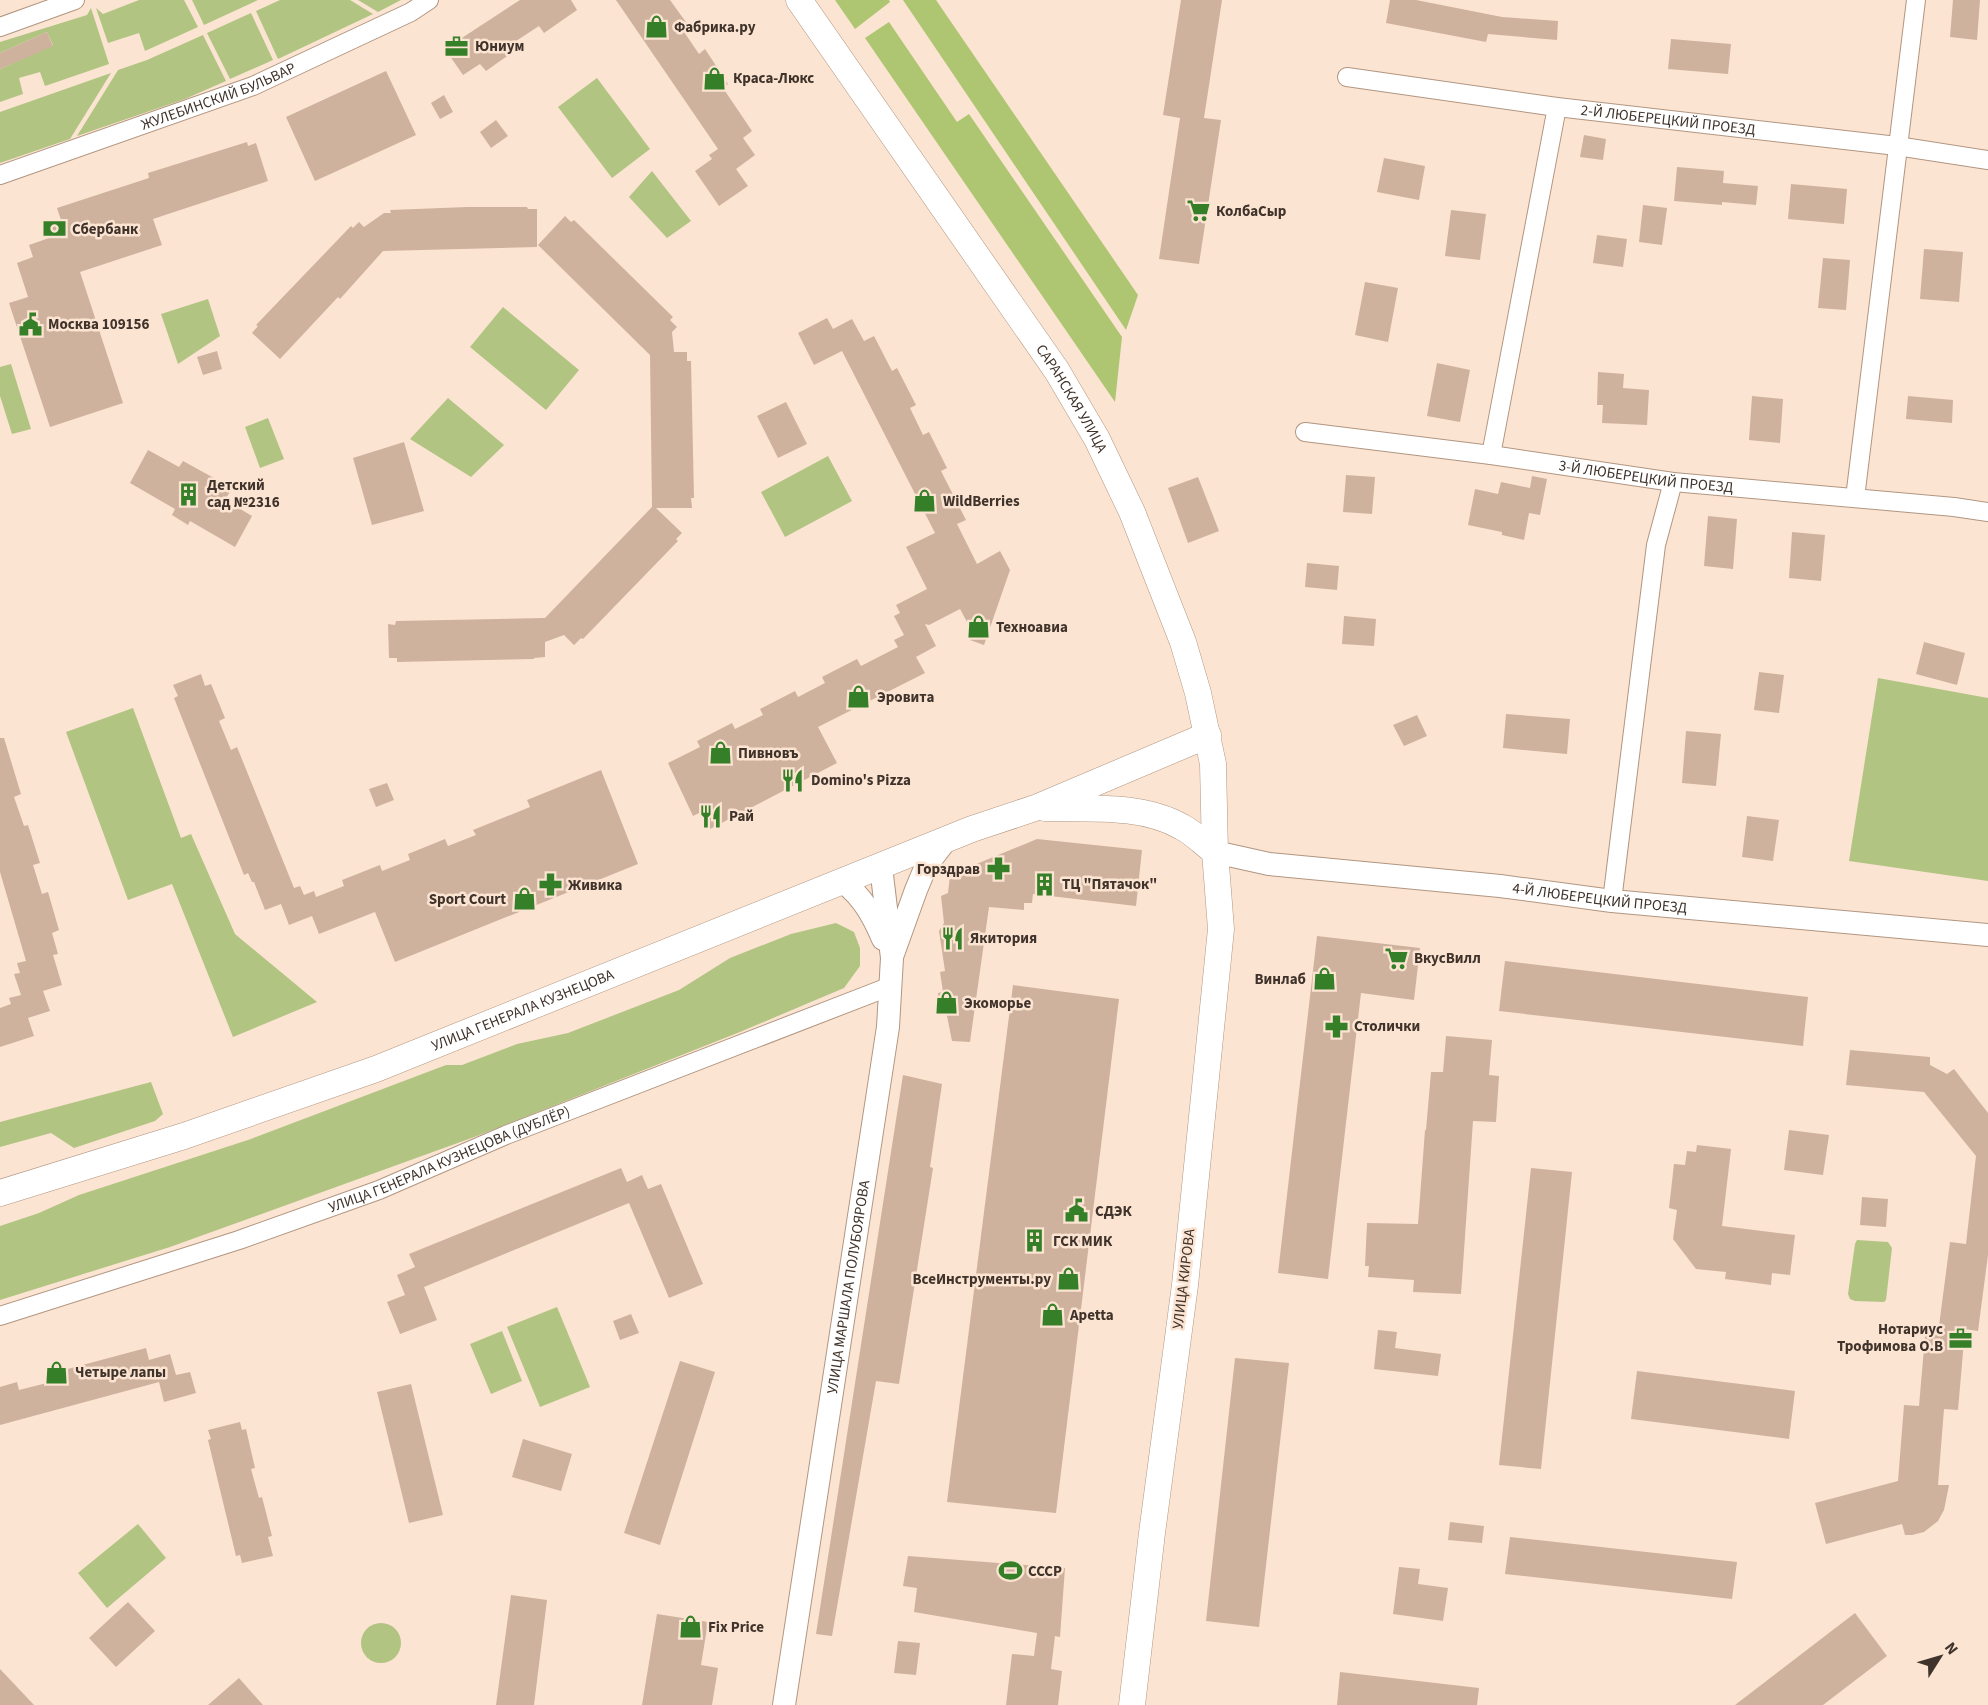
<svg xmlns="http://www.w3.org/2000/svg" width="1988" height="1705" viewBox="0 0 1988 1705" font-family="'Source Sans 3',sans-serif">
  <style>
    .green { fill: #b1c482 }
    .forest { fill: #aec671 }
    .building { fill: #ceb29d }
    .lines { fill: none; stroke-linecap: round; stroke-linejoin: round }
    .minor-casing { stroke: #b19681; stroke-width: 20 }
    .tertiary-casing { stroke: #b19681; stroke-width: 24 }
    .secondary-casing { stroke: #b19681; stroke-width: 27 }
    .minor { stroke: #fff; stroke-width: 18 }
    .tertiary { stroke: #fff; stroke-width: 22 }
    .secondary { stroke: #fff; stroke-width: 26 }
    .labels { text-anchor: middle; dominant-baseline: central; stroke-width: 5; stroke-linejoin: round; paint-order: stroke }
    .poi-label { font-size: 15px; font-weight: bold; fill: #3f332b; stroke: #fce4d2; text-anchor: start }
    .street-label { font-size: 15px; fill: #3f332b; stroke: #fce4d2 }
  </style>
  <rect width="100%" height="100%" fill="#fce4d2"/>
  <g class="green">
    <polygon points="139,0 184,0 198,27 145,51 139,33 108,43 96,8 103,14"/>
    <polygon points="192,0 258,0 204,25"/>
    <polygon points="280,0 350,0 373,14 278,59 256,11"/>
    <polygon points="358,0 401,0 378,12"/>
    <polygon points="91,8 109,64 45,86 40,72 19,78 23,94 0,102 0,69 53,45 47,32 0,53 0,42 87,15"/>
    <polygon points="251,13 273,60 230,79 207,33"/>
    <polygon points="203,35 226,81 185,99 77,136 118,70 147,60"/>
    <polygon points="111,73 70,139 0,163 0,112"/>
    <polygon points="597,78 650,149 612,178 558,107"/>
    <polygon points="652,171 691,221 667,238 629,197"/>
    <polygon points="208,299 220,336 178,364 161,314"/>
    <polygon points="503,307 579,370 546,410 470,347"/>
    <polygon points="11,364 31,429 12,434 0,396 0,367"/>
    <polygon points="448,398 504,445 471,477 410,439"/>
    <polygon points="268,418 284,459 260,468 245,427"/>
    <polygon points="828,456 852,501 785,537 761,492"/>
    <polygon points="1878,678 1988,698 1988,881 1849,861"/>
    <polygon points="133,708 181,838 191,834 235,934 317,1002 233,1037 172,884 128,900 66,732"/>
    <polygon points="836,923 854,932 860,948 860,966 844,988 740,1032 477,1136 170,1247 0,1300 0,1226 39,1213 79,1195 251,1139 446,1065 462,1065 517,1044 568,1033 679,990 730,958 791,934"/>
    <polygon points="151,1082 163,1114 155,1121 74,1148 51,1133 0,1147 0,1122"/>
    <polygon points="1857,1240 1888,1242 1892,1248 1886,1300 1884,1302 1855,1301 1850,1299 1848,1294 1855,1244"/>
    <polygon points="557,1307 590,1387 540,1407 507,1327"/>
    <polygon points="502,1331 522,1381 491,1394 470,1344"/>
    <polygon points="138,1524 166,1558 107,1608 78,1573"/>
    <circle cx="381" cy="1643" r="20"/>
  </g>
  <g class="forest">
    <polygon points="835,0 889,0 890,2 855,29"/>
    <polygon points="903,0 936,0 1138,295 1126,330"/>
    <polygon points="889,22 957,122 969,114 1122,337 1115,402 865,38"/>
  </g>
  <g class="building">
    <polygon points="520,0 571,0 577,10 544,33 539,26 513,43 517,49 486,71 480,64 463,75 445,49"/>
    <polygon points="616,0 670,0 688,25 682,29 699,54 705,49 728,84 723,88 752,131 743,138 755,155 736,169 748,186 719,206 695,171 712,159 709,155 718,149"/>
    <polygon points="1181,0 1222,0 1204,118 1221,120 1199,264 1159,259 1180,118 1163,115"/>
    <polygon points="1390,0 1416,0 1502,17 1558,21 1557,40 1488,34 1486,42 1386,23"/>
    <polygon points="1953,0 1980,0 1977,40 1950,37"/>
    <polygon points="47,32 53,46 0,69 0,53"/>
    <polygon points="1671,39 1731,44 1728,74 1668,69"/>
    <polygon points="386,71 416,135 315,181 286,117"/>
    <polygon points="444,95 453,112 440,119 431,103"/>
    <polygon points="496,120 508,136 491,148 480,132"/>
    <polygon points="1584,135 1606,139 1603,160 1580,157"/>
    <polygon points="247,142 248,146 256,143 268,181 153,219 162,245 80,272 123,403 50,427 9,303 28,297 17,263 33,257 29,245 49,238 45,226 61,220 57,208 149,178 148,173"/>
    <polygon points="1384,158 1425,166 1419,200 1377,192"/>
    <polygon points="1677,167 1724,171 1723,183 1758,186 1756,205 1722,202 1722,205 1674,201"/>
    <polygon points="1791,184 1847,189 1844,224 1788,219"/>
    <polygon points="1643,205 1667,208 1662,245 1639,242"/>
    <polygon points="467,207 527,207 528,209 537,209 537,247 383,251 340,299 338,297 280,359 252,333 258,326 256,325 351,226 353,228 359,222 364,227 384,213 391,213 390,210"/>
    <polygon points="1451,210 1486,214 1480,260 1445,256"/>
    <polygon points="565,216 571,222 574,220 673,317 670,320 677,327 672,332 674,352 687,352 687,361 691,361 694,498 691,498 692,508 656,508 682,533 676,539 678,541 583,639 581,638 574,645 564,635 545,642 545,657 534,658 534,659 397,662 397,658 389,658 388,624 395,625 396,621 545,618 652,507 650,355 538,245"/>
    <polygon points="1597,235 1627,239 1623,267 1593,263"/>
    <polygon points="1924,249 1963,252 1959,302 1920,299"/>
    <polygon points="1823,258 1850,260 1846,310 1818,308"/>
    <polygon points="1365,282 1398,288 1388,342 1355,335"/>
    <polygon points="827,318 833,329 852,319 864,341 874,336 892,371 897,368 916,405 910,408 923,435 929,432 947,468 941,471 966,520 957,524 977,564 1000,551 1010,570 984,645 970,640 973,633 960,609 929,625 925,624 936,646 916,657 925,673 818,727 837,763 710,829 701,812 693,816 668,763 700,747 697,741 732,723 735,729 763,715 760,709 795,691 798,697 825,683 822,677 857,659 861,666 898,647 894,640 904,635 894,616 900,613 896,605 927,589 906,547 935,533 842,351 814,365 798,333"/>
    <polygon points="217,351 222,369 203,375 197,357"/>
    <polygon points="1437,363 1470,370 1460,422 1427,416"/>
    <polygon points="1598,372 1624,374 1623,388 1649,390 1647,425 1602,423 1603,405 1597,405"/>
    <polygon points="1752,396 1783,399 1780,443 1749,440"/>
    <polygon points="1908,396 1953,400 1952,423 1906,419"/>
    <polygon points="786,402 807,444 778,458 757,416"/>
    <polygon points="404,442 424,511 372,525 353,458"/>
    <polygon points="148,450 179,467 183,461 232,488 225,500 252,516 235,547 190,521 188,525 172,515 175,509 130,483"/>
    <polygon points="1346,475 1375,477 1372,514 1343,512"/>
    <polygon points="1532,476 1547,479 1540,515 1529,513 1524,540 1502,535 1502,532 1468,525 1475,489 1498,494 1501,482 1530,488"/>
    <polygon points="1198,477 1219,531 1188,543 1168,488"/>
    <polygon points="1708,516 1737,519 1733,569 1704,566"/>
    <polygon points="1792,532 1825,535 1821,581 1789,578"/>
    <polygon points="1307,563 1339,566 1337,590 1305,587"/>
    <polygon points="1344,616 1376,619 1374,646 1342,644"/>
    <polygon points="1924,642 1965,653 1957,685 1916,674"/>
    <polygon points="1759,672 1784,675 1779,713 1754,710"/>
    <polygon points="201,674 205,686 211,684 225,718 219,721 231,750 237,747 294,888 300,886 304,895 314,891 316,897 344,886 342,880 380,865 382,871 410,860 408,854 445,839 448,846 476,835 473,830 530,807 527,800 601,770 638,864 395,962 375,912 319,934 312,916 289,925 281,904 265,910 254,882 252,882 248,873 244,875 174,698 178,696 173,685"/>
    <polygon points="1506,714 1570,719 1567,754 1503,748"/>
    <polygon points="1417,715 1427,736 1404,746 1393,725"/>
    <polygon points="1686,731 1721,734 1716,786 1682,783"/>
    <polygon points="0,738 4,738 21,794 14,797 24,826 28,825 40,863 33,865 42,894 48,892 59,930 52,933 58,954 53,955 62,985 43,991 50,1011 28,1018 34,1036 0,1047 0,1008 11,1004 9,998 21,995 14,974 20,973 17,963 26,961 0,872"/>
    <polygon points="387,783 394,800 376,807 369,789"/>
    <polygon points="1747,816 1779,820 1773,861 1742,857"/>
    <polygon points="1037,839 1142,850 1136,906 1033,894 1032,903 1024,903 1024,910 989,907 970,1042 952,1041 946,1011 940,1009 938,993 943,992 940,972 945,971 939,931 944,923 941,896 948,893 950,875"/>
    <polygon points="1317,936 1420,948 1414,1000 1361,993 1328,1279 1278,1273"/>
    <polygon points="1505,961 1808,997 1803,1046 1499,1011"/>
    <polygon points="1013,985 1119,999 1056,1513 947,1502"/>
    <polygon points="1446,1036 1492,1040 1489,1075 1499,1076 1496,1122 1473,1121 1461,1294 1413,1292 1414,1280 1368,1277 1369,1266 1365,1266 1367,1223 1418,1224 1425,1130 1426,1130 1431,1072 1443,1072"/>
    <polygon points="1850,1050 1930,1057 1930,1065 1947,1074 1954,1069 1988,1113 1988,1255 1978,1331 1965,1329 1958,1410 1944,1409 1938,1485 1949,1485 1944,1510 1938,1521 1924,1532 1912,1535 1905,1535 1902,1524 1826,1544 1815,1503 1898,1481 1904,1405 1919,1406 1926,1325 1939,1326 1950,1242 1966,1244 1976,1156 1924,1092 1846,1085"/>
    <polygon points="903,1075 942,1084 930,1167 933,1168 899,1384 876,1381 832,1636 816,1634"/>
    <polygon points="1789,1130 1829,1135 1823,1175 1784,1170"/>
    <polygon points="1697,1145 1731,1149 1722,1226 1795,1235 1790,1275 1772,1273 1771,1285 1725,1279 1726,1272 1696,1269 1673,1239 1677,1210 1669,1208 1674,1164 1685,1165 1687,1151 1696,1152"/>
    <polygon points="621,1168 627,1182 642,1175 648,1189 661,1184 703,1284 669,1298 629,1203 424,1287 437,1320 400,1334 387,1302 405,1295 397,1275 415,1267 409,1254"/>
    <polygon points="1531,1168 1572,1172 1541,1469 1499,1465"/>
    <polygon points="1862,1197 1888,1199 1886,1227 1860,1225"/>
    <polygon points="631,1314 639,1333 620,1340 613,1321"/>
    <polygon points="1378,1330 1397,1332 1395,1348 1441,1354 1438,1376 1374,1369"/>
    <polygon points="146,1348 149,1360 170,1354 176,1375 190,1372 196,1393 164,1402 159,1382 0,1425 0,1387 17,1382 19,1390 51,1382 49,1374"/>
    <polygon points="1235,1358 1289,1363 1259,1627 1206,1621"/>
    <polygon points="680,1361 715,1372 660,1545 624,1533"/>
    <polygon points="1637,1371 1795,1391 1789,1439 1631,1419"/>
    <polygon points="411,1384 443,1515 409,1523 377,1392"/>
    <polygon points="240,1422 242,1430 246,1429 255,1468 251,1469 259,1498 262,1497 272,1536 268,1537 273,1556 242,1563 240,1555 236,1556 208,1440 211,1439 208,1430"/>
    <polygon points="523,1439 572,1454 561,1491 512,1477"/>
    <polygon points="1450,1522 1484,1526 1482,1543 1448,1540"/>
    <polygon points="1510,1537 1737,1562 1732,1599 1505,1574"/>
    <polygon points="908,1556 1065,1568 1060,1637 1055,1636 1051,1669 1062,1671 1058,1705 1006,1705 1012,1654 1034,1656 1037,1633 914,1612 917,1588 903,1586"/>
    <polygon points="1399,1567 1420,1569 1418,1584 1448,1588 1443,1621 1393,1614"/>
    <polygon points="511,1595 547,1600 534,1705 496,1705"/>
    <polygon points="128,1602 155,1631 116,1667 89,1638"/>
    <polygon points="1855,1613 1887,1656 1823,1705 1735,1705"/>
    <polygon points="657,1614 708,1622 701,1665 718,1668 712,1705 642,1705"/>
    <polygon points="898,1641 920,1643 916,1675 894,1673"/>
    <polygon points="0,1669 34,1705 0,1705"/>
    <polygon points="1340,1672 1479,1688 1477,1705 1337,1705"/>
    <polygon points="239,1678 263,1705 208,1705"/>
  </g>
  <g class="lines">
    <defs>
      <g id="minor">
        <polyline points="0,27 75,0"/>
        <path id="s1" d="M1347 77 1557 107 1897 146 1988 160"/>
        <path id="s2" d="M0 175 253 86 411 12 429 0"/>
        <path id="s3" d="M1305 432 1491 455 1673 482 1954 507 1988 512"/>
        <polyline points="1491,455 1557,107"/>
        <polyline points="1855,498 1916,0"/>
        <polyline points="1612,901 1656,545 1673,482"/>
        <path id="s4" d="M0 1316 239 1240 379 1190 506 1135 891 986"/>
      </g>
      <g id="tertiary">
        <path id="s5" d="M1215 852 1269 864 1500 886 1612 901 1988 935"/>
        <path d="M843 882C863 897 873 916 883 939"/>
        <polyline points="893,954 916,890 926,866 946,840"/>
        <path id="s6" d="M784 1705 888 1027 892 958 881 867"/>
      </g>
      <g id="secondary">
        <path id="s7" d="M799 0 1057 371 1097 439 1132 512 1183 642 1198 693 1213 764 1215 852 1221 929 1185 1285 1152 1533 1132 1705"/>
        <path d="M1045 808C1088 809 1142 804 1182 827 1194 833 1204 844 1215 852"/>
        <path id="s8" d="M0 1193 184 1136 376 1069 972 829 1038 807 1208 735"/>
      </g>
    </defs>
    <use href="#minor" class="minor-casing"/>
    <use href="#tertiary" class="tertiary-casing"/>
    <use href="#secondary" class="secondary-casing"/>
    <use href="#minor" class="minor"/>
    <use href="#tertiary" class="tertiary"/>
    <use href="#secondary" class="secondary"/>
  </g>
  <defs>
    <symbol id="shop-bare" viewBox="-9 -9 18 18"><path d="M-5-2.5h2.3a2.7 3.5 0 0 1 5.4 0H5L5.5 6h-11ZM-1.5-2.5h3a1.5 2.3 0 0 0-3 0Z" fill="#347f27" stroke="#fce4d2" stroke-width="2.5" paint-order="stroke"/></symbol>
    <symbol id="office-bare" viewBox="-9 -9 18 18"><path d="M-6-3h4V-5.5h4V-3h4V5H-6ZM-1-4.5V-3h2v-1.5ZM-6 0V1H6V0Z" fill="#347f27" stroke="#fce4d2" stroke-width="2.5" paint-order="stroke"/></symbol>
    <symbol id="supermarket-bare" viewBox="-9 -9 18 18"><path d="M-6-5.5h2.5l.6 2H6L4.5 2H-2.5L-4.4-4H-6ZM-1.5 3.2a1.3 1.3 0 1 0 .1 0ZM3 3.2a1.3 1.3 0 1 0 .1 0Z" fill="#347f27" stroke="#fce4d2" stroke-width="2.5" paint-order="stroke"/></symbol>
    <symbol id="bank-bare" viewBox="-9 -9 18 18"><path d="M-6-4H6V4H-6ZM0-2.3a2.3 2.3 0 1 0 0 4.6a2.3 2.3 0 1 0 0-4.6Z" fill="#347f27" stroke="#fce4d2" stroke-width="2.5" paint-order="stroke"/></symbol>
    <symbol id="civic-bare" viewBox="-9 -9 18 18"><path d="M-.6-6.5H3V-4.5H.6V-3L4-1V1h2V6H-6V1h2V-1L-.6-3ZM-1.2 2.5V6h2.4V2.5Z" fill="#347f27" stroke="#fce4d2" stroke-width="2.5" paint-order="stroke"/></symbol>
    <symbol id="building-bare" viewBox="-9 -9 18 18"><path d="M-4-6H4V6H1V3H-1V6H-4ZM-2.5-4.3h1.7v1.8h-1.7ZM.8-4.3h1.7v1.8H.8ZM-2.5-1h1.7V.8h-1.7ZM.8-1h1.7V.8H.8Z" fill="#347f27" stroke="#fce4d2" stroke-width="2.5" paint-order="stroke"/></symbol>
    <symbol id="restaurant-bare" viewBox="-9 -9 18 18"><path d="M-5-6h1v4h1v-4h1v4h1v-4h1v5L-1.5 .5V6h-2V.5L-5-1ZM5-6V6H3V1.5H1.5Q1.5-4 5-6Z" fill="#347f27" stroke="#fce4d2" stroke-width="2.5" paint-order="stroke"/></symbol>
    <symbol id="pharmacy-bare" viewBox="-9 -9 18 18"><path d="M-2-6h4v4h4v4h-4v4h-4v-4h-4v-4h4Z" fill="#347f27" stroke="#fce4d2" stroke-width="2.5" paint-order="stroke"/></symbol>
    <symbol id="stadium-bare" viewBox="-9 -9 18 18"><path d="M0-5a6.5 5 0 1 0 0 10a6.5 5 0 1 0 0-10ZM-3.5-1.8h7v3.6h-7Z" fill="#347f27" stroke="#fce4d2" stroke-width="2.5" paint-order="stroke"/></symbol>
  </defs>
  <g fill-rule="evenodd">
    <use href="#shop-bare" x="640" y="10" width="33" height="33"/>
    <use href="#office-bare" x="440" y="30" width="33" height="33"/>
    <use href="#shop-bare" x="698" y="62" width="33" height="33"/>
    <use href="#supermarket-bare" x="1182" y="194" width="33" height="33"/>
    <use href="#bank-bare" x="38" y="212" width="33" height="33"/>
    <use href="#civic-bare" x="14" y="308" width="33" height="33"/>
    <use href="#building-bare" x="172" y="478" width="33" height="33"/>
    <use href="#shop-bare" x="908" y="484" width="33" height="33"/>
    <use href="#shop-bare" x="962" y="610" width="33" height="33"/>
    <use href="#shop-bare" x="842" y="680" width="33" height="33"/>
    <use href="#shop-bare" x="704" y="736" width="33" height="33"/>
    <use href="#restaurant-bare" x="776" y="764" width="33" height="33"/>
    <use href="#restaurant-bare" x="694" y="800" width="33" height="33"/>
    <use href="#pharmacy-bare" x="982" y="852" width="33" height="33"/>
    <use href="#building-bare" x="1028" y="868" width="33" height="33"/>
    <use href="#pharmacy-bare" x="534" y="868" width="33" height="33"/>
    <use href="#shop-bare" x="508" y="882" width="33" height="33"/>
    <use href="#restaurant-bare" x="936" y="922" width="33" height="33"/>
    <use href="#supermarket-bare" x="1380" y="942" width="33" height="33"/>
    <use href="#shop-bare" x="1308" y="962" width="33" height="33"/>
    <use href="#shop-bare" x="930" y="986" width="33" height="33"/>
    <use href="#pharmacy-bare" x="1320" y="1010" width="33" height="33"/>
    <use href="#civic-bare" x="1060" y="1194" width="33" height="33"/>
    <use href="#building-bare" x="1018" y="1224" width="33" height="33"/>
    <use href="#shop-bare" x="1052" y="1262" width="33" height="33"/>
    <use href="#shop-bare" x="1036" y="1298" width="33" height="33"/>
    <use href="#office-bare" x="1944" y="1322" width="33" height="33"/>
    <use href="#shop-bare" x="40" y="1356" width="33" height="33"/>
    <use href="#stadium-bare" x="994" y="1554" width="33" height="33"/>
    <use href="#shop-bare" x="674" y="1610" width="33" height="33"/>
  </g>
  <g class="labels">
    <g class="poi-label">
      <text x="674" y="27">Фабрика.ру</text>
      <text x="475" y="46">Юниум</text>
      <text x="733" y="78">Краса-Люкс</text>
      <text x="1216" y="211">КолбаСыр</text>
      <text x="72" y="229">Сбербанк</text>
      <text x="48" y="324">Москва 109156</text>
      <text x="207" y="485">Детский<tspan x="207" dy="17">сад №2316</tspan></text>
      <text x="943" y="501">WildBerries</text>
      <text x="996" y="627">Техноавиа</text>
      <text x="877" y="697">Эровита</text>
      <text x="738" y="753">Пивновъ</text>
      <text x="811" y="780">Domino's Pizza</text>
      <text x="729" y="816">Рай</text>
      <text x="980" y="869" text-anchor="end">Горздрав</text>
      <text x="1062" y="884">ТЦ "Пятачок"</text>
      <text x="568" y="885">Живика</text>
      <text x="506" y="899" text-anchor="end">Sport Court</text>
      <text x="970" y="938">Якитория</text>
      <text x="1414" y="958">ВкусВилл</text>
      <text x="1306" y="979" text-anchor="end">Винлаб</text>
      <text x="964" y="1003">Экоморье</text>
      <text x="1354" y="1026">Столички</text>
      <text x="1095" y="1211">СДЭК</text>
      <text x="1053" y="1241">ГСК МИК</text>
      <text x="1051" y="1279" text-anchor="end">ВсеИнструменты.ру</text>
      <text x="1070" y="1315">Apetta</text>
      <text x="1943" y="1329" text-anchor="end">Нотариус<tspan x="1943" dy="17">Трофимова О.В</tspan></text>
      <text x="75" y="1372">Четыре лапы</text>
      <text x="1028" y="1571">СССР</text>
      <text x="708" y="1627">Fix Price</text>
    </g>
    <g class="street-label">
      <text stroke="none"><textPath href="#s2" startOffset="232">ЖУЛЕБИНСКИЙ БУЛЬВАР</textPath></text>
      <text stroke="none"><textPath href="#s1" startOffset="324">2-Й ЛЮБЕРЕЦКИЙ ПРОЕЗД</textPath></text>
      <text stroke="none"><textPath href="#s7" startOffset="483">САРАНСКАЯ УЛИЦА</textPath></text>
      <text stroke="none"><textPath href="#s3" startOffset="344">3-Й ЛЮБЕРЕЦКИЙ ПРОЕЗД</textPath></text>
      <text stroke="none"><textPath href="#s5" startOffset="388">4-Й ЛЮБЕРЕЦКИЙ ПРОЕЗД</textPath></text>
      <text stroke="none"><textPath href="#s8" startOffset="554">УЛИЦА ГЕНЕРАЛА КУЗНЕЦОВА</textPath></text>
      <text stroke="none"><textPath href="#s4" startOffset="476">УЛИЦА ГЕНЕРАЛА КУЗНЕЦОВА (ДУБЛЁР)</textPath></text>
      <text transform="translate(1184 1279) rotate(-83)">УЛИЦА КИРОВА</text>
      <text stroke="none"><textPath href="#s6" startOffset="423">УЛИЦА МАРШАЛА ПОЛУБОЯРОВА</textPath></text>
    </g>
  </g>
  <g transform="translate(1940 1657) rotate(53)" stroke="#fce4d2" stroke-width="4.5" paint-order="stroke">
  <path d="M0-4.5L10 22L0 15L-10 22Z" fill="#3f332b"/>
  <text y="-9" font-size="16" font-weight="bold" text-anchor="middle" fill="#3f332b">N</text>
  </g>
</svg>
